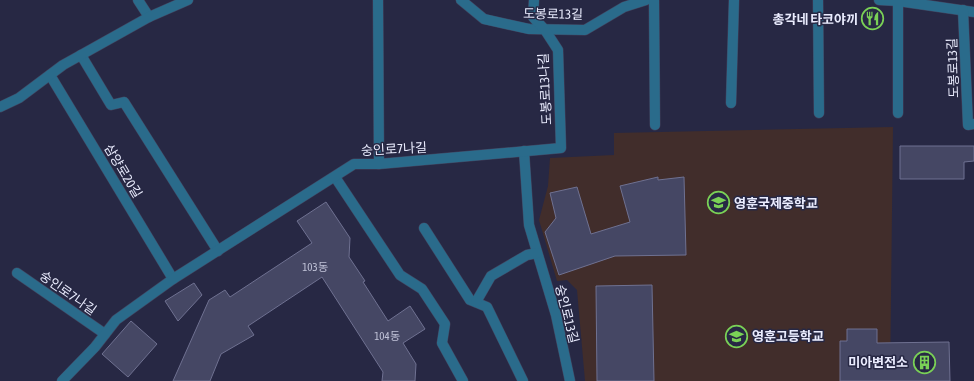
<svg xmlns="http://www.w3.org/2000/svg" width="974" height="381" viewBox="0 0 974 381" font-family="'Asap Condensed','Noto Sans KR',sans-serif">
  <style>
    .education { fill: #412d2b }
    .building { fill: #454764; stroke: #6f7191 }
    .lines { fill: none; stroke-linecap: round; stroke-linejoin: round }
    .minor-casing { stroke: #42435e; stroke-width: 11 }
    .minor { stroke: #2a6b8b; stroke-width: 10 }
    .labels { text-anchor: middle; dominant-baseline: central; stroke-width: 3; stroke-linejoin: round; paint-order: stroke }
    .number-label { font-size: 11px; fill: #c1c3d8 }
    .street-label { font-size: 13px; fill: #eaecfe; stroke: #272844 }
    .poi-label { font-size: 13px; font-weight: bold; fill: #eaecfe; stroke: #272844; text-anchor: end }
  </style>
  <rect width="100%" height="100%" fill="#272844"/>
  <polygon class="education" points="893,127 890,381 585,381 577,290 567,280 557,281 539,220 548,186 550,158 614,155 614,133"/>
  <g class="building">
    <polygon points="900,146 974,146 974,161 964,162 964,179 900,179"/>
    <polygon points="658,177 658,180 684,177 686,255 615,256 559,275 545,232 556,218 550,193 577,187 591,234 630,222 620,186"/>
    <polygon points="326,202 350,238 349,257 365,281 363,282 388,321 410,306 425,329 403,343 416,364 415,381 382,381 383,372 322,277 248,326 254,335 221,354 210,381 173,381 209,300 225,290 230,297 312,243 297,221"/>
    <polygon points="194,283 202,295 178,321 165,301"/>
    <polygon points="652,285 654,381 597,381 596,286"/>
    <polygon points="131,321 157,344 128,377 102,354"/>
    <polygon points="847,329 877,329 877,343 949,342 950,381 840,381 840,341 847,341"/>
  </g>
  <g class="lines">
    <defs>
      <g id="minor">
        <polyline points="138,0 149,17"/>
        <polyline points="378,0 379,164"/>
        <polyline points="461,0 484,19 529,29 585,30 624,7 646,0"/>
        <polyline points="654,0 655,125"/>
        <polyline points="818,0 819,113"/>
        <polyline points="879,0 898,1 974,12"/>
        <polyline points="898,1 898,113"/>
        <polyline points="963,10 968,125 974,124"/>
        <polyline points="81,55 111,105 124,102 218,251"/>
        <polyline points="50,75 173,279"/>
        <polyline points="731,103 734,0"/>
        <polyline points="0,107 19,98 63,65 81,55 149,17 188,0"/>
        <polyline points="524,151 529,225 556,315 570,381"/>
        <polyline points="335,177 400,275 422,289 445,324 442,343 463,381"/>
        <polyline points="424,228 470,300 487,307 523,381"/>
        <polyline points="17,273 105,334"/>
        <polyline points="476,302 491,276 527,255 537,253"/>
        <polyline points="62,381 95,347 116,320 173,279 354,164 379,164 561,148 558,50 545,30 533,17 534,0"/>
      </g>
    </defs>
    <use href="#minor" class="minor-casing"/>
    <use href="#minor" class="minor"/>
  </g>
  <defs>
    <symbol id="restaurant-ring" viewBox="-11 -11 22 22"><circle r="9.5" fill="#272844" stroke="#7ad156" stroke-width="1.5"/><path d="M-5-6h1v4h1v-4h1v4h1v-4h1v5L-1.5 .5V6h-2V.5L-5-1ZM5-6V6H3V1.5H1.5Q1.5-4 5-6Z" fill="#7ad156"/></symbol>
    <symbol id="school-ring" viewBox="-11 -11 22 22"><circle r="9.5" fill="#272844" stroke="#7ad156" stroke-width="1.5"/><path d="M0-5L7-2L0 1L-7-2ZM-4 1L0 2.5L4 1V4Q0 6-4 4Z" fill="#7ad156"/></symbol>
    <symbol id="building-ring" viewBox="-11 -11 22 22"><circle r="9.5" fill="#272844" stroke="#7ad156" stroke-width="1.5"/><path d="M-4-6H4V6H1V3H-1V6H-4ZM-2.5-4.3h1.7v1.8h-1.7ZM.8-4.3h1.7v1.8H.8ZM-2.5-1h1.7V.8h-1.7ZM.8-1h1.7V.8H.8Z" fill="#7ad156"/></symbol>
  </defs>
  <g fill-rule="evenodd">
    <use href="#restaurant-ring" x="860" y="6" width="25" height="25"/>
    <use href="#school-ring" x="706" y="190" width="25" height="25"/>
    <use href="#school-ring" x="724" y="324" width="25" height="25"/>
    <use href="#building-ring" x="912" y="350" width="25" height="25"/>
  </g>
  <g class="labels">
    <g class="number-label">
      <text x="315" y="267">103동</text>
      <text x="387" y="336">104동</text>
    </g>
    <g class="street-label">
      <text transform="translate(553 14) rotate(1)">도봉로13길</text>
      <text transform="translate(953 68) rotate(-92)">도봉로13길</text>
      <text transform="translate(545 89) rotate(-93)">도봉로13나길</text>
      <text transform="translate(394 149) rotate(-3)">숭인로7나길</text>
      <text transform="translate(123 171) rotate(59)">삼양로20길</text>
      <text transform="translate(68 293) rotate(35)">숭인로7나길</text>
      <text transform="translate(567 314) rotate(76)">숭인로13길</text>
    </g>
    <g class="poi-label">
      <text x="858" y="19">총각네 타코야끼</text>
      <text x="734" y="203" text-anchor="start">영훈국제중학교</text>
      <text x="752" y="336" text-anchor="start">영훈고등학교</text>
      <text x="908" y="362">미아변전소</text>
    </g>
  </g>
</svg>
